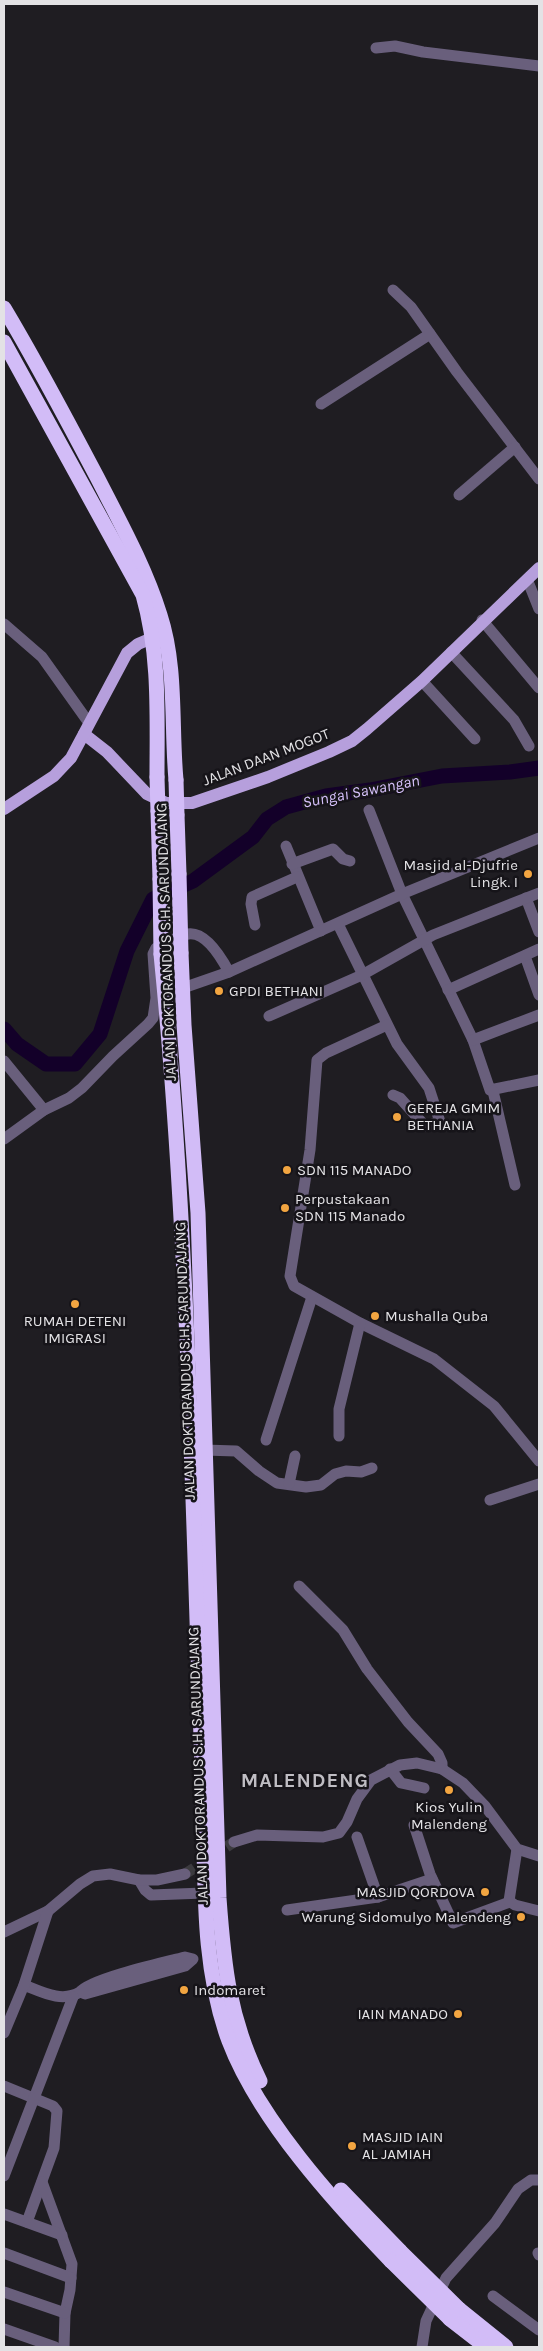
<svg xmlns="http://www.w3.org/2000/svg" width="543" height="2351" viewBox="0 0 543 2351" font-family="Karla,sans-serif">
  <style>
    .lines { fill: none; stroke-linecap: round; stroke-linejoin: round }
    .river { stroke: #130029; stroke-width: 15 }
    .minor-tunnel { stroke: #3c3b3f; stroke-width: 11; stroke-dasharray: 11 5.5; stroke-linecap: butt }
    .minor { stroke: #695f7c; stroke-width: 11 }
    .major { stroke: #b69fdc; stroke-width: 12 }
    .highway { stroke: #d2bcf7; stroke-width: 15 }
    .highway-bridge { stroke: #d2bcf7; stroke-width: 15 }
    .poi-dot { fill: #f2a541; stroke: #161419; stroke-width: 2 }
    .labels { text-anchor: middle; dominant-baseline: central; stroke-width: 5; stroke-linejoin: round; paint-order: stroke }
    .street-label { font-size: 15px; fill: #e3e2e5; stroke: #161419 }
    .poi-label { font-size: 15px; fill: #e3e2e5; stroke: #161419; text-anchor: start }
    .water-label { font-size: 16px; font-style: italic; fill: #d7c2fc; stroke: #161419 }
    .district-label { font-size: 20px; font-weight: bold; letter-spacing: 1px; fill: #bfbdc3; stroke: #161419 }
  </style>
  <rect width="100%" height="100%" fill="#1f1d22"/>
  <g class="lines">
    <polyline class="river" points="4,1029 17,1044 46,1064 75,1064 100,1034 127,951 153,899 193,881 253,837 267,819 286,807 326,796 370,790 442,776 510,772 539,768"/>
    <polyline class="minor-tunnel" points="185,1874 234,1842"/>
    <g class="minor">
      <polyline points="376,48 395,46 423,52 539,66"/>
      <polyline points="393,290 411,307 457,372 539,479"/>
      <polyline points="321,404 430,334"/>
      <polyline points="459,495 515,447"/>
      <polyline points="527,579 539,609"/>
      <polyline points="482,620 539,688"/>
      <polyline points="4,624 42,657 89,723"/>
      <polyline points="451,652 514,720 529,746"/>
      <polyline points="422,681 475,739"/>
      <polyline points="369,810 402,894 473,1040 490,1090 539,1080"/>
      <polyline points="286,846 321,931"/>
      <polyline points="292,864 333,849 343,859 350,861"/>
      <polyline points="526,898 539,932"/>
      <polyline points="338,924 397,1044 429,1088 440,1122 425,1126 400,1098 393,1095"/>
      <polyline points="255,925 251,904 252,897 297,877"/>
      <polyline points="525,956 539,995"/>
      <polyline points="183,988 229,972 402,894 539,838"/>
      <polyline points="448,990 539,949"/>
      <polyline points="269,1016 362,975 433,935 539,893"/>
      <polyline points="387,1025 326,1053 317,1060 310,1150 290,1276 294,1286 360,1323 434,1359 494,1406 539,1461"/>
      <polyline points="473,1040 539,1015"/>
      <polyline points="4,1061 44,1110"/>
      <polyline points="493,1091 515,1185"/>
      <path d="M4 1139 44 1110 69 1098 82 1088 113 1056 148 1024 153 1018 156 998 153 954 156 948C166 944 177 936 188 934 206 931 222 959 229 972"/>
      <polyline points="339,1436 339,1409 360,1323"/>
      <polyline points="266,1440 312,1297"/>
      <polyline points="204,1450 236,1451 259,1471 277,1483 306,1487 321,1485 335,1474 346,1471 361,1472 372,1468"/>
      <polyline points="289,1484 295,1456"/>
      <polyline points="490,1500 539,1484"/>
      <polyline points="299,1586 343,1630 367,1669 408,1722 438,1754 442,1763 442,1769"/>
      <polyline points="390,1769 401,1783 424,1788"/>
      <polyline points="414,1825 430,1874 453,1923 510,1902"/>
      <polyline points="357,1837 378,1897"/>
      <polyline points="234,1842 257,1835 323,1837 339,1833 347,1822 357,1799 371,1780 400,1765 417,1763 442,1769 463,1783 485,1806 517,1849 539,1856"/>
      <polyline points="517,1849 509,1901 515,1905 539,1911"/>
      <polyline points="139,1880 145,1890 151,1895 204,1893"/>
      <polyline points="287,1910 378,1897 432,1879"/>
      <polyline points="4,1932 48,1911 80,1884 93,1876 110,1874 139,1880 157,1880 185,1874"/>
      <path d="M24 1985C42 1992 62 2003 80 1992L85 1994 185 1966 193 1959 185 1957C165 1962 89 1979 80 1992"/>
      <polyline points="4,2033 24,1985 48,1911"/>
      <polyline points="4,2086 53,2106 57,2111 54,2148 27,2222"/>
      <polyline points="4,2176 73,1997"/>
      <polyline points="42,2182 72,2264 70,2290 65,2313 64,2347"/>
      <polyline points="4,2214 62,2235"/>
      <polyline points="4,2253 71,2278"/>
      <polyline points="538,2253 539,2255"/>
      <polyline points="4,2292 65,2313"/>
      <polyline points="493,2296 539,2330"/>
      <polyline points="4,2329 55,2347"/>
      <polyline points="422,2347 426,2321 446,2278 495,2223 518,2189 531,2180 539,2180"/>
    </g>
    <g class="major">
      <polyline points="84,734 107,752 147,794 166,803 192,803 268,777 329,752 352,741 367,729 422,681 539,568"/>
      <polyline points="4,809 54,776 71,758 127,653 138,644 159,635"/>
    </g>
    <g class="highway">
      <path d="M4 308C37 363 67 420 97 477 120 522 145 567 160 615 177 667 171 726 176 780"/>
      <path d="M4 342 143 595C160 654 157 716 157 777"/>
      <polyline points="158,811 160,879"/>
      <polyline points="177,815 179,874"/>
      <path d="M181 953 184 1025 198 1213 219 1898C224 1967 229 2018 260 2081"/>
      <path d="M161 954C185 1196 191 1438 199 1681 201 1735 203 1790 204 1845 205 1911 206 1979 229 2041 258 2118 334 2202 391 2261"/>
      <polyline points="341,2190 400,2251"/>
      <polyline points="459,2309 506,2347"/>
      <polyline points="450,2319 486,2347"/>
    </g>
    <g class="highway-bridge">
      <polyline points="157,777 158,811"/>
      <polyline points="176,780 177,815"/>
      <polyline points="179,874 181,953"/>
      <polyline points="160,879 161,954"/>
      <polyline points="400,2251 459,2309"/>
      <polyline points="391,2261 450,2319"/>
    </g>
  </g>
  <g class="poi-dot">
    <circle cx="528" cy="874" r="5"/>
    <circle cx="219" cy="991" r="5"/>
    <circle cx="397" cy="1117" r="5"/>
    <circle cx="287" cy="1170" r="5"/>
    <circle cx="285" cy="1208" r="5"/>
    <circle cx="75" cy="1304" r="5"/>
    <circle cx="375" cy="1316" r="5"/>
    <circle cx="449" cy="1790" r="5"/>
    <circle cx="485" cy="1892" r="5"/>
    <circle cx="521" cy="1917" r="5"/>
    <circle cx="184" cy="1990" r="5"/>
    <circle cx="458" cy="2014" r="5"/>
    <circle cx="352" cy="2146" r="5"/>
  </g>
  <g class="labels">
    <g class="street-label">
      <text transform="translate(266 757) rotate(-21)">JALAN DAAN MOGOT</text>
      <text transform="translate(166 942) rotate(-92)">JALAN DOKTORANDUS S.H. SARUNDAJANG</text>
      <text transform="translate(185 1361) rotate(-92)">JALAN DOKTORANDUS S.H. SARUNDAJANG</text>
      <text transform="translate(198 1766) rotate(-92)">JALAN DOKTORANDUS S.H. SARUNDAJANG</text>
    </g>
    <g class="poi-label">
      <text x="518" y="865" text-anchor="end">Masjid al-Djufrie<tspan x="518" dy="17">Lingk. I</tspan></text>
      <text x="229" y="991">GPDI BETHANI</text>
      <text x="407" y="1108">GEREJA GMIM<tspan x="407" dy="17">BETHANIA</tspan></text>
      <text x="297" y="1170">SDN 115 MANADO</text>
      <text x="295" y="1199">Perpustakaan<tspan x="295" dy="17">SDN 115 Manado</tspan></text>
      <text x="385" y="1316">Mushalla Quba</text>
      <text x="75" y="1321" text-anchor="middle">RUMAH DETENI<tspan x="75" dy="17">IMIGRASI</tspan></text>
      <text x="449" y="1807" text-anchor="middle">Kios Yulin<tspan x="449" dy="17">Malendeng</tspan></text>
      <text x="475" y="1892" text-anchor="end">MASJID QORDOVA</text>
      <text x="511" y="1917" text-anchor="end">Warung Sidomulyo Malendeng</text>
      <text x="194" y="1990">Indomaret</text>
      <text x="448" y="2014" text-anchor="end">IAIN MANADO</text>
      <text x="362" y="2137">MASJID IAIN<tspan x="362" dy="17">AL JAMIAH</tspan></text>
    </g>
    <g class="water-label">
      <text transform="translate(361 791) rotate(-11)">Sungai Sawangan</text>
    </g>
    <g class="district-label">
      <text x="305" y="1780">MALENDENG</text>
    </g>
  </g>
  <rect width="543" height="2351" fill="none" stroke="#e3e2e5" stroke-width="10"/>
</svg>
